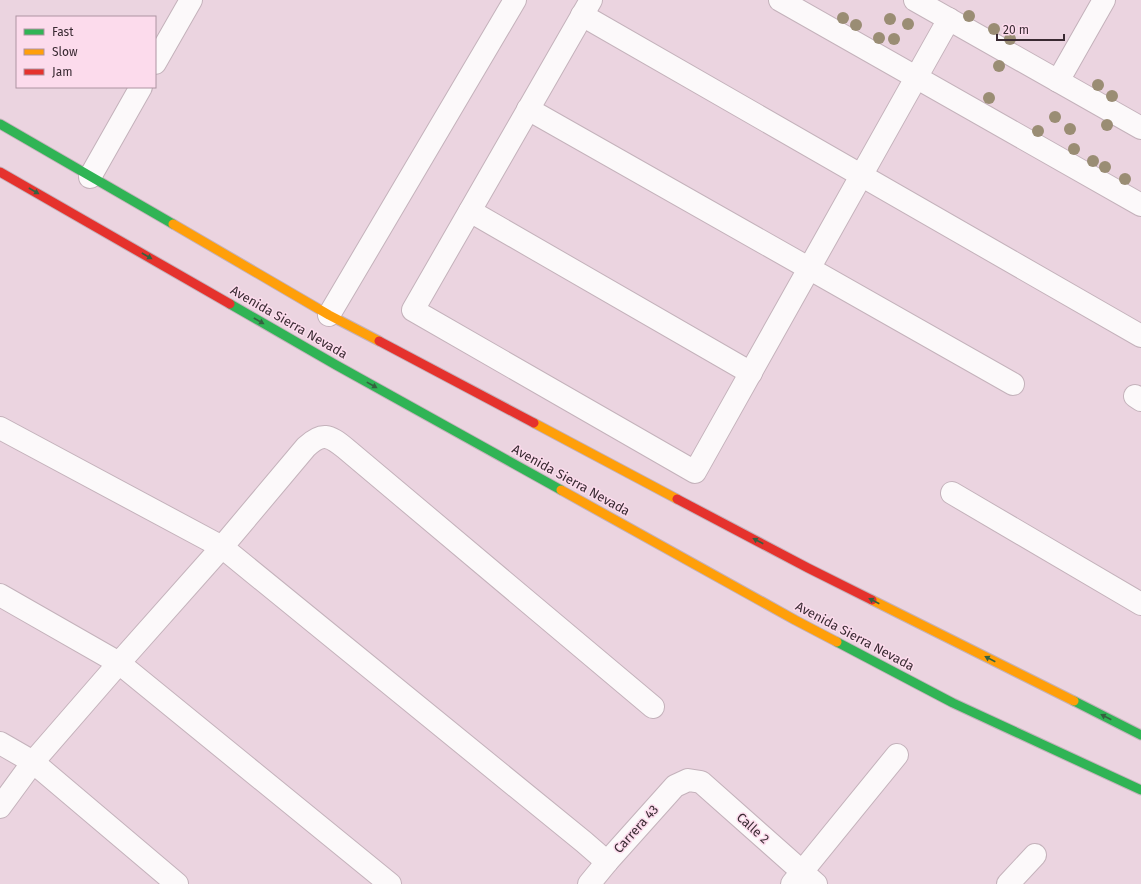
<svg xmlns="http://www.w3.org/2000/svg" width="1141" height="884" viewBox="0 0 1141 884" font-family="'Fira Sans',sans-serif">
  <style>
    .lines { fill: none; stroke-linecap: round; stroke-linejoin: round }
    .street-casing { stroke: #c4b2bb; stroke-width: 24 }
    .fast-casing { stroke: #c4b2bb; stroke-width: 11 }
    .slow-casing { stroke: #c4b2bb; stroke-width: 11 }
    .jam-casing { stroke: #c4b2bb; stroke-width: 11 }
    .street { stroke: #fcf9fa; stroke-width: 22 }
    .fast { stroke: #30b455; stroke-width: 9 }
    .slow { stroke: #ff9f0a; stroke-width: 9 }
    .jam { stroke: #e5322d; stroke-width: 9 }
    .tree { fill: #9a8d74 }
    .oneway { fill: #356140 }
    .labels { text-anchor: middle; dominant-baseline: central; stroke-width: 3; stroke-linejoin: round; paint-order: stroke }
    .street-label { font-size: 13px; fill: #392a32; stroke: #fcdbec }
  </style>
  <rect width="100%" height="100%" fill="#ebd4e0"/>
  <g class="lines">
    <defs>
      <g id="street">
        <polyline points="591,0 413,310 695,472 949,19"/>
        <polyline points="780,0 1141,205"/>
        <polyline points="915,0 1141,128"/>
        <polyline points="582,15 1141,336"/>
        <polyline points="155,63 191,0"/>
        <polyline points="1058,81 1104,0"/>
        <polyline points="528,109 1013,384"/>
        <polyline points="90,177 141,87"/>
        <polyline points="470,211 751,373"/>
        <polyline points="329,315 515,0"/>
        <polyline points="1135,396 1141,400"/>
        <polyline points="0,428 222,547 584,842 607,862"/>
        <polyline points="952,493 1141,604"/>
        <polyline points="0,595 119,663 390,884"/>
        <polyline points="0,743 33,762 177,884"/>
        <path d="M0 807 33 762 119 663 222 547 306 447C322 432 329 435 345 448L653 707"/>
        <polyline points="589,884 607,862 675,786 688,780 701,782 816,884"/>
        <polyline points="792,884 897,755"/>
        <polyline points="1008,884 1035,855"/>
      </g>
      <g id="fast">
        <polyline points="0,124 173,224"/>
        <polyline points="230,304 336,365 561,490"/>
        <polyline points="837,642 953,703 1141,790"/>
        <polyline points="1074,701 1141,735"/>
      </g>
      <g id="slow">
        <polyline points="173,224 329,315 379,341"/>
        <polyline points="534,423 677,499"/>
        <polyline points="561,490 795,620 837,642"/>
        <polyline points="872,600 1074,701"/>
      </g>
      <g id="jam">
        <polyline points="0,172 230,304"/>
        <polyline points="379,341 534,423"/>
        <polyline points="677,499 808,568 872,600"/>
      </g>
    </defs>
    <use href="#street" class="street-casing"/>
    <use href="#fast" class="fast-casing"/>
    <use href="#slow" class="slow-casing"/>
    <use href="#jam" class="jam-casing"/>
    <use href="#street" class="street"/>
    <use href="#fast" class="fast"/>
    <use href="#slow" class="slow"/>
    <use href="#jam" class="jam"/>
  </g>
  <g class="tree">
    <circle cx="969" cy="16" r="6"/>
    <circle cx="843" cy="18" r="6"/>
    <circle cx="890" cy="19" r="6"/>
    <circle cx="908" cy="24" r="6"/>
    <circle cx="856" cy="25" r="6"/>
    <circle cx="994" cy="29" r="6"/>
    <circle cx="879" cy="38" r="6"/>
    <circle cx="894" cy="39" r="6"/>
    <circle cx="1010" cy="39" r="6"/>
    <circle cx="999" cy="66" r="6"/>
    <circle cx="1098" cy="85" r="6"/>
    <circle cx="1112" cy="96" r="6"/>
    <circle cx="989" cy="98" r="6"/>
    <circle cx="1055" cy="117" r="6"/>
    <circle cx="1107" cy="125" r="6"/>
    <circle cx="1070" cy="129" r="6"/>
    <circle cx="1038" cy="131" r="6"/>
    <circle cx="1074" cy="149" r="6"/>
    <circle cx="1093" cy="161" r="6"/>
    <circle cx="1105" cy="167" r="6"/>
    <circle cx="1125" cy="179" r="6"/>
  </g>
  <defs><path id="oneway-solid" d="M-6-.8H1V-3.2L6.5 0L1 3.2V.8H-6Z"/></defs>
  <g class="oneway">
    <use href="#oneway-solid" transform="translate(34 191) rotate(30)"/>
    <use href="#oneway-solid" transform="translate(147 256) rotate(30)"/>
    <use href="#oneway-solid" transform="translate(259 321) rotate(30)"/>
    <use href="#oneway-solid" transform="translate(372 385) rotate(29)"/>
    <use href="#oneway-solid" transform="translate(758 541) rotate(-152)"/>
    <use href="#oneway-solid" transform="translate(874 601) rotate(-153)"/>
    <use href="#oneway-solid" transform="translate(990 659) rotate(-153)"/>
    <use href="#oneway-solid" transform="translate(1106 717) rotate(-153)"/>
  </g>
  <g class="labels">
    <g class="street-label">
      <text transform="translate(289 322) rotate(30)">Avenida Sierra Nevada</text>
      <text transform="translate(571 480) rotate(29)">Avenida Sierra Nevada</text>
      <text transform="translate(855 636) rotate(28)">Avenida Sierra Nevada</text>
      <text transform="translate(753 828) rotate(42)">Calle 2</text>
      <text transform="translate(636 829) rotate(-48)">Carrera 43</text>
    </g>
  </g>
  <rect x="16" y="16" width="140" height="72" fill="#fcdbec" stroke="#ae94a2"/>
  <rect x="24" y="29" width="20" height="6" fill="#30b455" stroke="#ae94a2"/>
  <text x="52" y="36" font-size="12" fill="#392a32">Fast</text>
  <rect x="24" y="49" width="20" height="6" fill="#ff9f0a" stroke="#ae94a2"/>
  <text x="52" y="56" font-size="12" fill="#392a32">Slow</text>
  <rect x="24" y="69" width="20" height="6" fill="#e5322d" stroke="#ae94a2"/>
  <text x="52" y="76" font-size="12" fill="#392a32">Jam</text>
  <path d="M997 34v6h67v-6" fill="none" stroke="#392a32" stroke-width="2"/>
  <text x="1003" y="34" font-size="12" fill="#392a32" stroke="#fcdbec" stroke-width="3" paint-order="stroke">20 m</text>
</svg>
